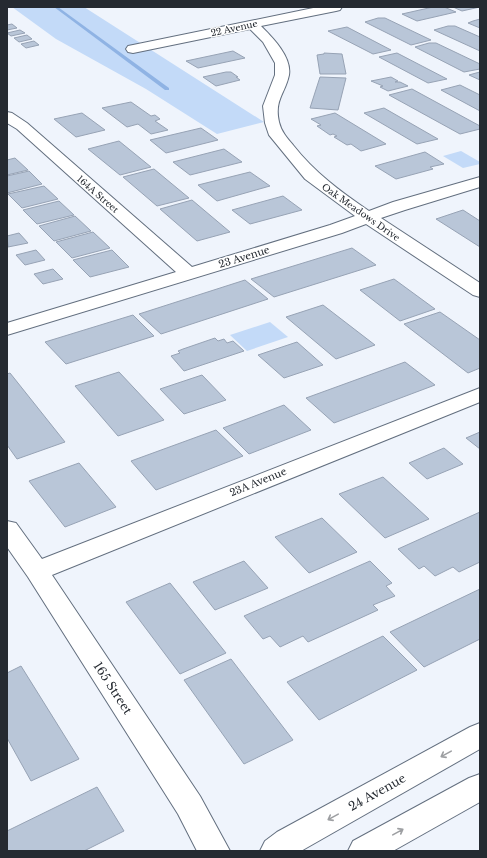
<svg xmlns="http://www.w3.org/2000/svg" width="487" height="858" viewBox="0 0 487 858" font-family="'Libre Baskerville',serif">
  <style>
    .green { fill: #c3daf8 }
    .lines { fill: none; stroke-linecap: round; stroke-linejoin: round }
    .stream { fill: #8fb3e4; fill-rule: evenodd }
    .building { fill: #b9c6d8; stroke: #97a3b5 }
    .minor-casing { stroke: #636f7f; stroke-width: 2 }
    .major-casing { stroke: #636f7f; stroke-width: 2 }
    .minor { fill: #fff; fill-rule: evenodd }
    .major { fill: #fff; fill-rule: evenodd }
    .oneway { stroke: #9d9fa2 }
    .labels { text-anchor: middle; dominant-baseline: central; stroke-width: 3; stroke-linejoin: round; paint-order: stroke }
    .far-street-label { font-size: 9px; fill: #252a31; stroke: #fff }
    .street-label { font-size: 10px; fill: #252a31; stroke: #fff }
    .near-street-label { font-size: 12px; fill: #252a31; stroke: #fff }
  </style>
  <rect width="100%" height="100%" fill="#eff4fc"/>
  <g class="green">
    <polygon points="12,7 84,7 264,122 217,134 146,89 56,39"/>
    <polygon points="461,151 480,162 480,164 463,168 443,156"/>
    <polygon points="270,322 288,337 247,351 230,335"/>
  </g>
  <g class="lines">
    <polygon class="stream" points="54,7 58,7 169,88 169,90 165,90"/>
  </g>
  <g class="building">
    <polygon points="433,7 444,7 456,12 417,21 402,14"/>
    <polygon points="453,7 480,7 462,11"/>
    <polygon points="378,18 385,18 431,40 411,45 365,22"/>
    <polygon points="480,19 480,28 468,23 473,21"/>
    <polygon points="12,24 17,28 7,30 7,25"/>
    <polygon points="448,26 455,26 480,37 480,51 434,30"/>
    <polygon points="347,27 391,50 373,54 328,31"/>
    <polygon points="20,30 25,33 11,36 7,33"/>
    <polygon points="27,35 32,39 19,42 14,38"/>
    <polygon points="34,41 39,45 26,48 21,44"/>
    <polygon points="429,43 436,43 480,64 480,69 464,72 415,47"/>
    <polygon points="233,51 245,58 198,68 186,61"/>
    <polygon points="324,53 342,54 346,74 320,74 317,55 324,54"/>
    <polygon points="397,53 447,79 428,83 379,57"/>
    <polygon points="226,72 231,72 238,77 236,77 240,80 216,86 203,77"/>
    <polygon points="480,72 480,80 469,75 476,73"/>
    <polygon points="320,77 346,78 338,110 310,108"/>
    <polygon points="391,77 398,81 395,82 400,82 408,86 388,91 380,87 383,86 371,81"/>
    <polygon points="460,85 480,95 480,111 441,90"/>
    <polygon points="412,89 480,126 480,129 460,134 389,95"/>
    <polygon points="131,102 151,116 155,115 160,119 155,121 168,130 151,134 138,124 127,127 102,108"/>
    <polygon points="384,108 438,139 417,144 364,113"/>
    <polygon points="82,113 105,130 76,137 54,119"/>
    <polygon points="335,113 386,144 361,151 351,144 347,145 334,137 337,136 333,134 330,135 317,126 321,125 311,119"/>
    <polygon points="201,128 218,140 166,153 150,140"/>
    <polygon points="119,141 151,167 120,175 88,149"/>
    <polygon points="224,149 242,162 190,175 173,162"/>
    <polygon points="425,152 444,164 430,167 433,169 396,179 375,166"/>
    <polygon points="15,158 28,170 7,175 7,160"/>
    <polygon points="154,169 189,198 157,206 123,177"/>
    <polygon points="29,171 42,184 7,193 7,176"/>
    <polygon points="250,172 270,186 217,201 198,185"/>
    <polygon points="44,186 58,199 22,208 8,194"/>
    <polygon points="283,196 302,210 250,224 232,210"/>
    <polygon points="192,200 230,232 197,241 160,209"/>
    <polygon points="59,201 74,215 37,224 23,210"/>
    <polygon points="463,210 480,221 480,247 436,219"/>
    <polygon points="75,216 91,231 54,241 39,226"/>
    <polygon points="93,232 110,248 72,258 56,242"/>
    <polygon points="19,233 28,243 8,247 7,236"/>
    <polygon points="352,248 376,265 274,297 251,279"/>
    <polygon points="36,250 45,260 25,265 16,255"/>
    <polygon points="112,250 129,267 90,277 73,260"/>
    <polygon points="53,269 63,279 43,284 34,274"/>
    <polygon points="394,279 435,309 400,321 360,290"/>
    <polygon points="245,280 268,299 161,334 139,314"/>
    <polygon points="323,305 375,345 336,359 286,317"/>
    <polygon points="440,312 480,340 480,368 468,373 404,324"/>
    <polygon points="133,315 154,336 66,364 45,342"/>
    <polygon points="215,338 218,341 224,339 227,343 233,341 244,351 184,371 171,356 180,353 178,351 183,349"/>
    <polygon points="297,342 323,365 284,378 258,355"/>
    <polygon points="405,362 435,385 334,423 306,398"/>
    <polygon points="119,372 164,420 118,436 75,386"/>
    <polygon points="10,373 65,442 17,459 7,445 7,374"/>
    <polygon points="202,375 226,400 184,414 160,389"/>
    <polygon points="284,405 311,430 249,454 223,428"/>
    <polygon points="216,430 243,456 156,490 131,461"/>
    <polygon points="480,432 480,449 466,438"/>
    <polygon points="444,448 463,464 427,479 409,463"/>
    <polygon points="79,463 116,507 65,527 29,481"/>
    <polygon points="383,477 429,519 385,538 339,494"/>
    <polygon points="480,512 480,562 459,572 453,567 435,576 424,566 419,569 398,549"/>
    <polygon points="322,518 357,552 309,573 275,537"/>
    <polygon points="244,561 268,588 215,610 193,582"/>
    <polygon points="370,561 392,583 386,586 395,596 373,605 378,610 308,642 303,636 280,647 270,636 263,639 244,616"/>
    <polygon points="170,583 226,653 180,674 126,602"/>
    <polygon points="480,589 480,639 424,667 390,632"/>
    <polygon points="383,636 417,670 319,720 287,682"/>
    <polygon points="231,659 293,740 244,764 184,680"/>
    <polygon points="21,666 79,759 31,781 7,738 7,673"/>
    <polygon points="97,787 124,831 84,851 7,851 7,831"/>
  </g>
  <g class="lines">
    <defs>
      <g id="minor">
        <path d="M318 7H342L340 10 336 11 261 26C273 38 292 57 289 75 285 94 274 100 279 122 281 131 287 138 293 145 314 172 341 192 369 211L393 202 480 177V187L405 210 381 218 480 283V297L473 295 366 224 342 233 7 335V323L176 272 17 129 7 123V112L12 113 27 123 192 267 330 225 355 216 305 179 269 135 265 123 263 106 275 75V63L263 42 250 29 133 53 128 52 126 49 128 46 133 45Z"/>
        <polygon points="480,388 480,402 52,575 200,796 230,851 197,851 178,814 28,577 7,547 7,521 16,523 42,559"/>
      </g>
      <g id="major">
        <polygon points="480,723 480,749 301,851 260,851 265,841 277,832 470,727"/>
        <polygon points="480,774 480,802 393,851 348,851 353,841 469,778"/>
      </g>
    </defs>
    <use href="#minor" class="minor-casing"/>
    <use href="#major" class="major-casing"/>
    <use href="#minor" class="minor"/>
    <use href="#major" class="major"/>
  </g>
  <defs><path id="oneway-shaft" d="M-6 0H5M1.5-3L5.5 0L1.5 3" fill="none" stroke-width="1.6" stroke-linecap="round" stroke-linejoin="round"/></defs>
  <g class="oneway">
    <use href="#oneway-shaft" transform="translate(446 754) rotate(151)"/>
    <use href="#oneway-shaft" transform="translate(333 817) rotate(151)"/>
    <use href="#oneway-shaft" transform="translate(398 832) rotate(-29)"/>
  </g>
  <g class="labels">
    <g class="far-street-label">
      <text transform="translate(234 28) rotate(-12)">22 Avenue</text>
      <text transform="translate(98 194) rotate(41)">164A Street</text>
      <text transform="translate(361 212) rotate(35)">Oak Meadows Drive</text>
    </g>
    <g class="street-label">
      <text transform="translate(244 257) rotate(-17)">23 Avenue</text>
      <text transform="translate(258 482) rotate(-22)">23A Avenue</text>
    </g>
    <g class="near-street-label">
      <text transform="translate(113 688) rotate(57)">165 Street</text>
      <text transform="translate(377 792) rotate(-29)">24 Avenue</text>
    </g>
  </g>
  <rect width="487" height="858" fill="none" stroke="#252a31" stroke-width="16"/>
</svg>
